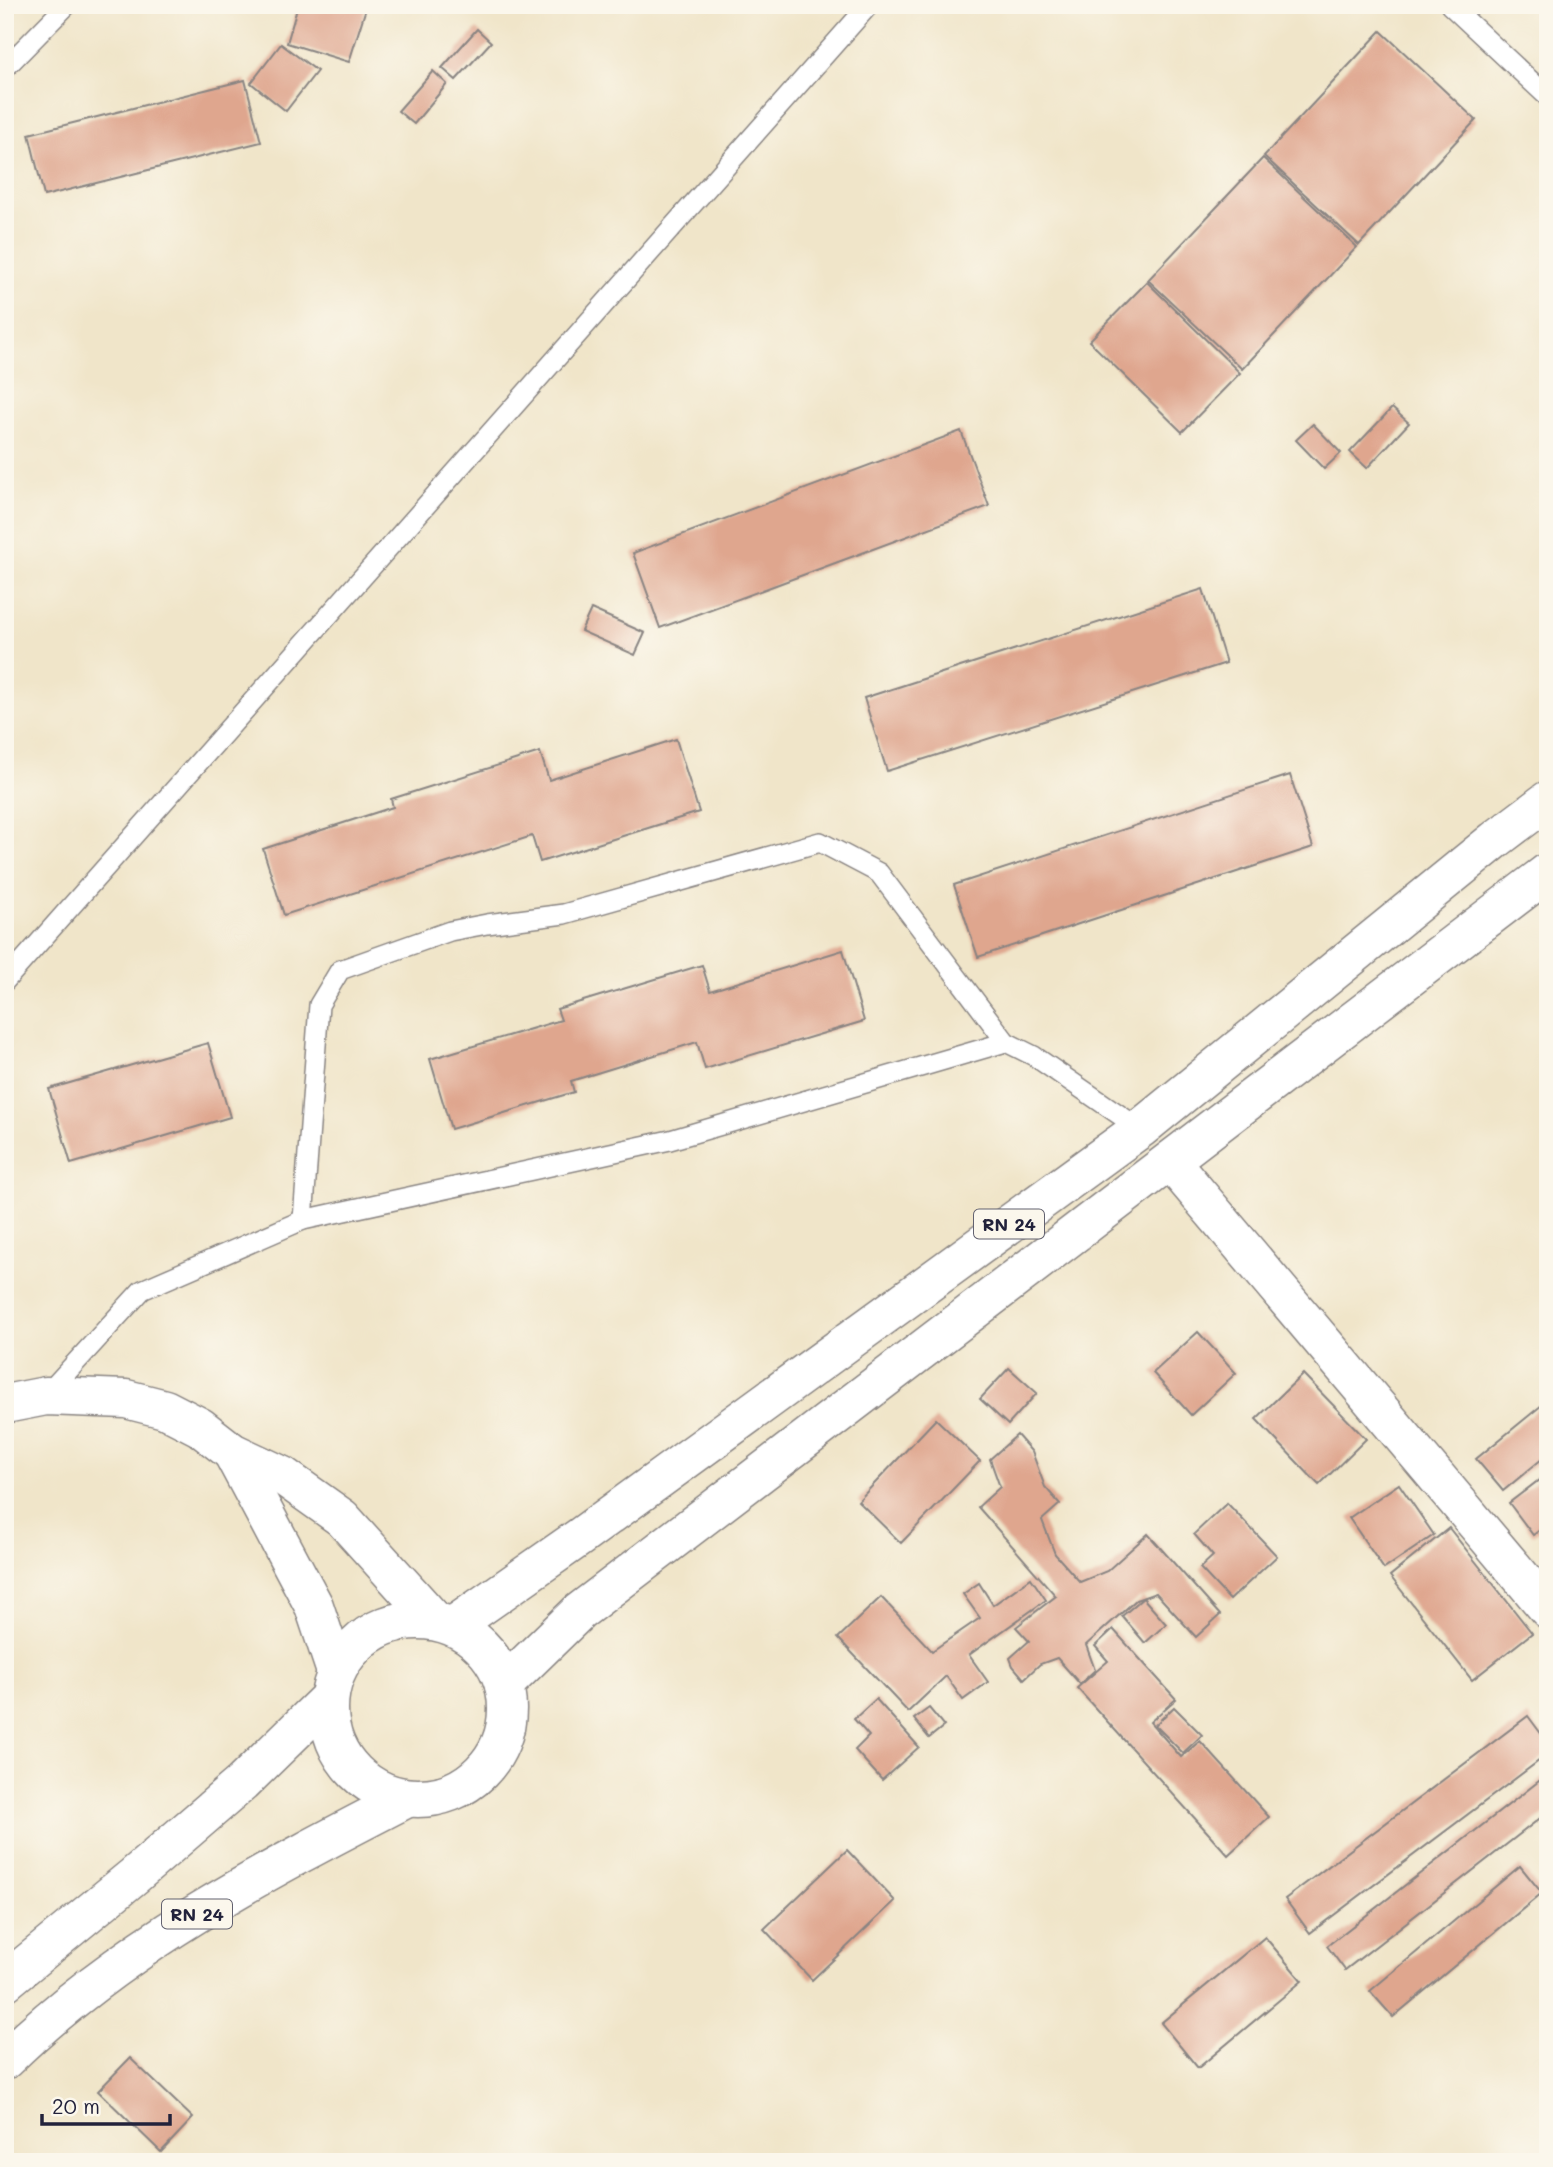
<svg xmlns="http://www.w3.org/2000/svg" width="1553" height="2167" viewBox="0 0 1553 2167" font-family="Mali,sans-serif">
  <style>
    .building { fill: #dfa68e }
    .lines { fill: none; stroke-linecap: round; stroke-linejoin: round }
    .lane-casing { stroke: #898482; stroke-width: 22 }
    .street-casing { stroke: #898482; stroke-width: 41 }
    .secondary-casing { stroke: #898482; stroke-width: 41 }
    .highway-casing { stroke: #898482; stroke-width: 41 }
    .lane { stroke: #fff; stroke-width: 19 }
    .street { stroke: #fff; stroke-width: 38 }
    .secondary { stroke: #fff; stroke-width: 38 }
    .highway { stroke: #fff; stroke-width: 38 }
    .labels { text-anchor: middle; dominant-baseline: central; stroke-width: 7; stroke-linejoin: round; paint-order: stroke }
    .shield { fill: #fbf7ec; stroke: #636270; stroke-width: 2 }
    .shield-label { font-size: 18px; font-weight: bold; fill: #22223b }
  </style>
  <rect width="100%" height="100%" fill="#fbf7ec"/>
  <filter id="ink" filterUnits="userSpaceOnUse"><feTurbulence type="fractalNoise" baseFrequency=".0143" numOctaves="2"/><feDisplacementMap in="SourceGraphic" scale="14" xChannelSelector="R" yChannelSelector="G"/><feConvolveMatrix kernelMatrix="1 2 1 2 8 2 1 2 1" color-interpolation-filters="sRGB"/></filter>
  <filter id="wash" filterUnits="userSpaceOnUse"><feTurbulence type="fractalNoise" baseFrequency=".00686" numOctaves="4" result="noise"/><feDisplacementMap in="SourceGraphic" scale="28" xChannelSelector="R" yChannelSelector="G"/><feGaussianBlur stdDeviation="1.57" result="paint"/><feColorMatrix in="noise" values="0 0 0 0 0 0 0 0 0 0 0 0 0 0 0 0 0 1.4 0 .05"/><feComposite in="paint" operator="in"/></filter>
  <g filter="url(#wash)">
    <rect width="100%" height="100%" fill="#f0e5c9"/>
    <g id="blocks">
      <g class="building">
        <polygon points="298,5 367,5 349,62 287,43"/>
        <polygon points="477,29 491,42 456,80 442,68"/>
        <polygon points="1381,31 1476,120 1359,245 1264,156"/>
        <polygon points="281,44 317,71 286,111 251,83"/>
        <polygon points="433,71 447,84 414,124 398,111"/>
        <polygon points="245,80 261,142 44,196 29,134"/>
        <polygon points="1263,158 1357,247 1242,369 1148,280"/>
        <polygon points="1147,282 1240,373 1182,432 1089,341"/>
        <polygon points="1392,408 1409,423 1367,468 1350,452"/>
        <polygon points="1313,424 1341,453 1324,469 1296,440"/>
        <polygon points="961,431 989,506 660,628 633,553"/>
        <polygon points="1203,589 1226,663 887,771 864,698"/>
        <polygon points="591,609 645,633 635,655 581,631"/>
        <polygon points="676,739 699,812 540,862 532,836 284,915 263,849 393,807 391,799 540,752 549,780"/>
        <polygon points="1290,775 1313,847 978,957 954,885"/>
        <polygon points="843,950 864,1021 705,1069 697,1042 571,1081 574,1092 451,1129 430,1059 561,1020 557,1009 702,965 710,991"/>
        <polygon points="208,1043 230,1117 71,1164 49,1089"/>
        <polygon points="1198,1332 1236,1373 1191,1415 1153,1373"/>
        <polygon points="1009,1368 1037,1393 1008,1425 980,1399"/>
        <polygon points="1303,1374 1366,1439 1319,1485 1256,1419"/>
        <polygon points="1548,1400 1548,1454 1503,1491 1476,1459"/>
        <polygon points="936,1419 980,1461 901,1543 858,1501"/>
        <polygon points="1017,1435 1032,1452 1045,1487 1060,1504 1042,1520 1055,1554 1080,1582 1107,1571 1148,1534 1220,1615 1196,1637 1156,1593 1136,1600 1086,1645 1095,1670 1080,1684 1057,1658 1040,1664 1024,1679 1013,1666 1010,1658 1029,1641 1016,1627 1056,1596 978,1507 1000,1487 990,1459"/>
        <polygon points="1548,1473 1548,1524 1533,1535 1509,1503"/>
        <polygon points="1399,1484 1434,1535 1384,1569 1349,1518"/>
        <polygon points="1227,1503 1277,1556 1230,1600 1200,1568 1213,1556 1194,1534"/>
        <polygon points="1449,1528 1532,1633 1472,1680 1390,1576"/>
        <polygon points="1031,1578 1046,1600 969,1655 988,1682 963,1700 946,1676 908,1712 838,1638 881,1597 932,1651 980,1618 963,1594 979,1583 993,1605"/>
        <polygon points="1143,1598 1166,1624 1145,1643 1122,1616"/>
        <polygon points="1113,1629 1176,1699 1150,1722 1181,1757 1200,1741 1269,1817 1228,1855 1077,1688 1108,1661 1095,1646"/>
        <polygon points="876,1699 919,1747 882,1780 855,1750 869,1736 854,1719"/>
        <polygon points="1174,1707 1202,1735 1183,1753 1155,1725"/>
        <polygon points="929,1708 944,1726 929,1738 914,1719"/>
        <polygon points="1528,1716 1548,1743 1548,1754 1310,1933 1285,1899"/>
        <polygon points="1548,1774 1548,1812 1345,1970 1327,1946"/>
        <polygon points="847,1850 895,1901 812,1980 764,1929"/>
        <polygon points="1520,1866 1542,1893 1393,2017 1370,1991"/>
        <polygon points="1265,1937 1302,1981 1198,2068 1161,2023"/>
        <polygon points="130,2058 193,2118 161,2152 98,2091"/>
      </g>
    </g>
  </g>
  <g filter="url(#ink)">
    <use href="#blocks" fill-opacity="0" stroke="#898482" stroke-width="2"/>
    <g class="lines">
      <defs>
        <g id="lane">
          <polyline points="1450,5 1548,97"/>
          <polyline points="5,68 67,5"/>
          <polyline points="5,981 869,5"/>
          <polyline points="303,1220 319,1005 340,970 450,931 487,924 564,914 820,842 879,873 1006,1042 1034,1056 1140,1129"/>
          <polyline points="46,1395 142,1290 303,1220 670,1140 1006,1042"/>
        </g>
        <polyline id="street" points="1171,1162 1548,1609"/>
        <g id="secondary">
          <polyline points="5,1404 46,1396 126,1399 165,1409 200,1427 232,1452 283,1476 342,1518 435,1621"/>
          <polyline points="232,1452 314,1606 336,1672"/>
        </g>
        <g id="highway">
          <circle cx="418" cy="1709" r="89"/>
          <polyline points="453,1626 580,1537 1140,1129 1495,840 1548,800"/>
          <polyline points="504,1685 579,1612 1548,872"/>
          <polyline points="5,1982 134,1876 242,1783 329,1698"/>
          <path d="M5 2060C120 1947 265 1871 407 1798"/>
        </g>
      </defs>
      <use href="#lane" class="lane-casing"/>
      <use href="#street" class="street-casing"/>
      <use href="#secondary" class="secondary-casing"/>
      <use href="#highway" class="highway-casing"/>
      <use href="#lane" class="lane"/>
      <use href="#street" class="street"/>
      <use href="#secondary" class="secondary"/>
      <use href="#highway" class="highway"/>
    </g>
  </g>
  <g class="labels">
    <g class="shield">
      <rect x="974" y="1209.5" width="70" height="29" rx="5"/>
      <rect x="162" y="1899.5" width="70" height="29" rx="5"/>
    </g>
    <g class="shield-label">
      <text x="1009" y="1224">RN 24</text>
      <text x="197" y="1914">RN 24</text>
    </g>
  </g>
  <rect width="1553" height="2167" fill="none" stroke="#fbf7ec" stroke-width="28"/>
  <path d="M42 2114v10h128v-10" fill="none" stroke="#22223b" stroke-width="3.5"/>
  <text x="52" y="2114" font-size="21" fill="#22223b" stroke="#fbf7ec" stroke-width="5" paint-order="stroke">20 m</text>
</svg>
